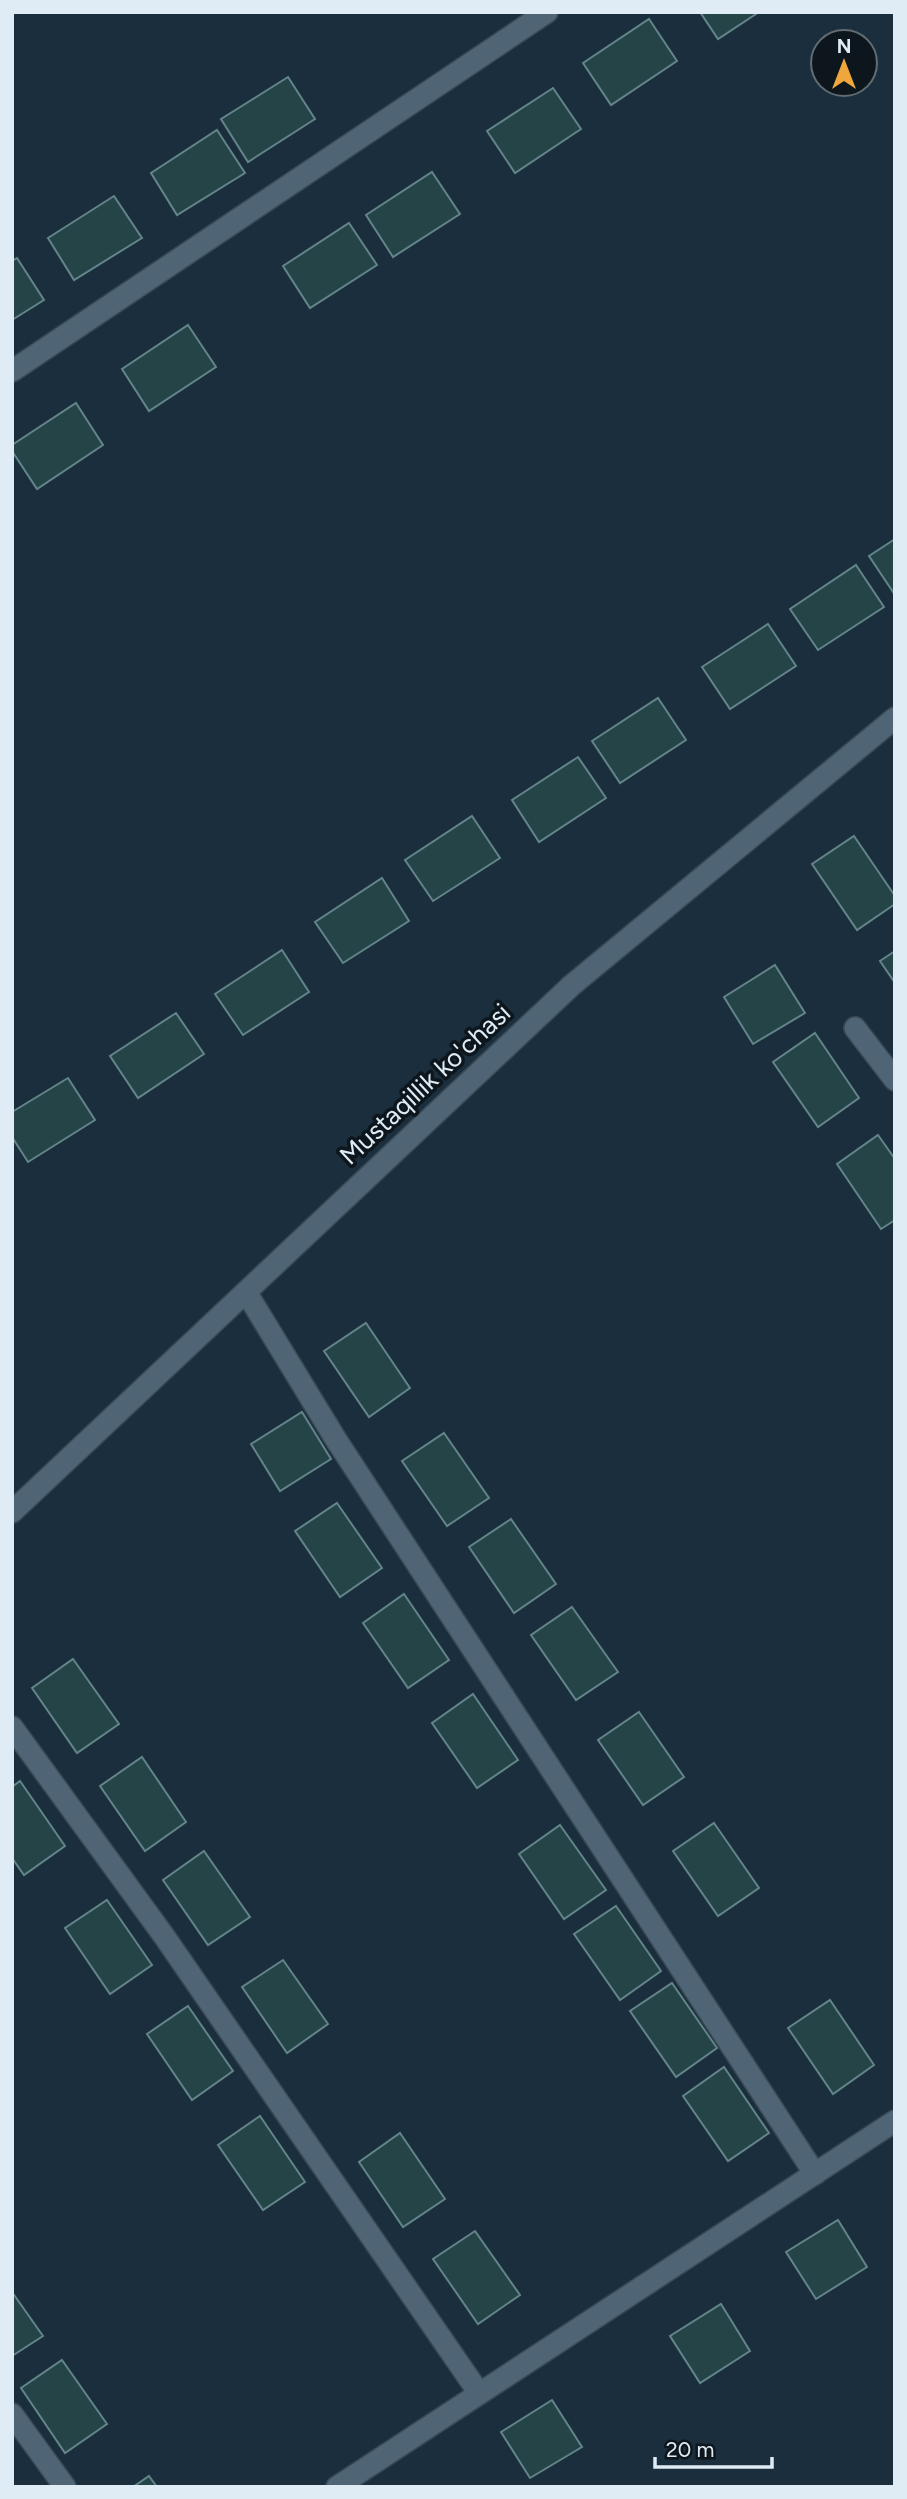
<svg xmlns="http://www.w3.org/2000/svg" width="907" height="2499" viewBox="0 0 907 2499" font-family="Figtree,sans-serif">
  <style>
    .building { fill: #254448; stroke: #638488; stroke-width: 2 }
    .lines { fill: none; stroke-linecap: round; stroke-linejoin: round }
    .minor-casing { stroke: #384955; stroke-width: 24 }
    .tertiary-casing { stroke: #384955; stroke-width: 24 }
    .minor { stroke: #4f6575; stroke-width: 21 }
    .tertiary { stroke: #4f6575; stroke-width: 21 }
    .labels { text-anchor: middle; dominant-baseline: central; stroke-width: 7; stroke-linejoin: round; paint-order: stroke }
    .street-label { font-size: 26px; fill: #dfecf5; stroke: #0d161c }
  </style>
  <rect width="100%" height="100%" fill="#1a2e3d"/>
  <g class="building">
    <polygon points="700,12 759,12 718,39"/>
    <polygon points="649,19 677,61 611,105 583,63"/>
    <polygon points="288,77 315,119 248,162 221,119"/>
    <polygon points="553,88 581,129 515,173 487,131"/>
    <polygon points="217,130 245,173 177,215 151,173"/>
    <polygon points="432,172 460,214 393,257 366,215"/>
    <polygon points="114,196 142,238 74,280 48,238"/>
    <polygon points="349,223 377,265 310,308 283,266"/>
    <polygon points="17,258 44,300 12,320 12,261"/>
    <polygon points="188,325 216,367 149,411 122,369"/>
    <polygon points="76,403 103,445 37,489 12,451 12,445"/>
    <polygon points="895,539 895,595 869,556"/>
    <polygon points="856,565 884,607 818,650 790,609"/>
    <polygon points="768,624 796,666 730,709 702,667"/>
    <polygon points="658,698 686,740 620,783 592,741"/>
    <polygon points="578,757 606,798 539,842 512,800"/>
    <polygon points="472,816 500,858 433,901 405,860"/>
    <polygon points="854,836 895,896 895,904 857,930 812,864"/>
    <polygon points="382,878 409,921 343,963 315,922"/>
    <polygon points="282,950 309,992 243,1035 215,994"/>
    <polygon points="895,951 895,983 880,961"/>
    <polygon points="775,965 805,1013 753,1044 724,997"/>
    <polygon points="176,1013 204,1054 138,1098 110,1056"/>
    <polygon points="815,1033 859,1098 818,1127 773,1062"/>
    <polygon points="68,1078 95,1120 28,1162 12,1137 12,1112"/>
    <polygon points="878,1135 895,1159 895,1220 881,1229 837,1164"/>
    <polygon points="366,1323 410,1388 369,1417 324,1351"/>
    <polygon points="302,1412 331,1459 280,1491 251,1444"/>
    <polygon points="444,1433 489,1498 447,1526 402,1461"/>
    <polygon points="337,1503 382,1568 340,1597 295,1531"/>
    <polygon points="511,1519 556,1584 514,1613 469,1547"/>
    <polygon points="404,1594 449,1660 408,1688 363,1623"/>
    <polygon points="572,1607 618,1672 576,1700 531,1635"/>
    <polygon points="73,1659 119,1724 77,1753 32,1688"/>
    <polygon points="473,1694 518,1760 477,1788 432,1723"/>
    <polygon points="639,1712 684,1777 643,1805 598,1740"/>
    <polygon points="142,1757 186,1822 145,1851 100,1786"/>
    <polygon points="20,1781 65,1846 24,1875 12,1858 12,1787"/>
    <polygon points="714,1823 759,1888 718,1916 673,1851"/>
    <polygon points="560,1825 606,1890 564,1919 519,1854"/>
    <polygon points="204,1851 250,1917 208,1945 163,1880"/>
    <polygon points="107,1900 152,1965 110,1994 65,1928"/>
    <polygon points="616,1906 661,1971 620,2000 574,1934"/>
    <polygon points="283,1960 328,2024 287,2053 242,1987"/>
    <polygon points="672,1983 717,2048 676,2077 630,2011"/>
    <polygon points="830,2000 874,2065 833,2094 788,2028"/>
    <polygon points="188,2006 233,2071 192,2100 147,2034"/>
    <polygon points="724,2067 769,2133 728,2161 683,2096"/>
    <polygon points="260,2116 305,2182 263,2210 218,2145"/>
    <polygon points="400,2133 445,2199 403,2227 359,2162"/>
    <polygon points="838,2220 867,2267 816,2299 786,2252"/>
    <polygon points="475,2231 520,2295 478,2324 433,2259"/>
    <polygon points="12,2292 43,2336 12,2356"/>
    <polygon points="721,2304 750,2351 700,2383 670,2336"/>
    <polygon points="62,2360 107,2424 65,2453 21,2388"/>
    <polygon points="552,2400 582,2447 530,2478 501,2432"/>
    <polygon points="149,2476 157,2487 133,2487"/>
  </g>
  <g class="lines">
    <defs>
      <g id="minor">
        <polyline points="12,371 547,12"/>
        <polyline points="855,1028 895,1080"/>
        <polyline points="246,1292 335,1438 815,2174"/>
        <polyline points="12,1727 164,1936 479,2393"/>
        <polyline points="12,2414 65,2487"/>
        <polyline points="337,2487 895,2121"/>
      </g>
      <polyline id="tertiary" points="12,1512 572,985 895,718"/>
    </defs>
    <use href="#minor" class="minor-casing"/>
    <use href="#tertiary" class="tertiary-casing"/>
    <use href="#minor" class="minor"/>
    <use href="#tertiary" class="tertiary"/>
  </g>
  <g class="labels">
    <g class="street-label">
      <text transform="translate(425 1084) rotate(-43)">Mustaqillik ko'chasi</text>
    </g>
  </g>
  <rect width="907" height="2499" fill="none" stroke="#dfecf5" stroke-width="28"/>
  <g transform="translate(844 63)"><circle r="33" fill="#0d161c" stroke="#616c73" stroke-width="2"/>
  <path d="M0-5L12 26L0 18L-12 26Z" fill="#efa73d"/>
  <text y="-10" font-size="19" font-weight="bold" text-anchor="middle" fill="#dfecf5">N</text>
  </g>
  <path d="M655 2457v10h117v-10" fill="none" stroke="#dfecf5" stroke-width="3.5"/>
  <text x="666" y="2457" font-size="21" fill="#dfecf5" stroke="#0d161c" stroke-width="5" paint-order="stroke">20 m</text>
</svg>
